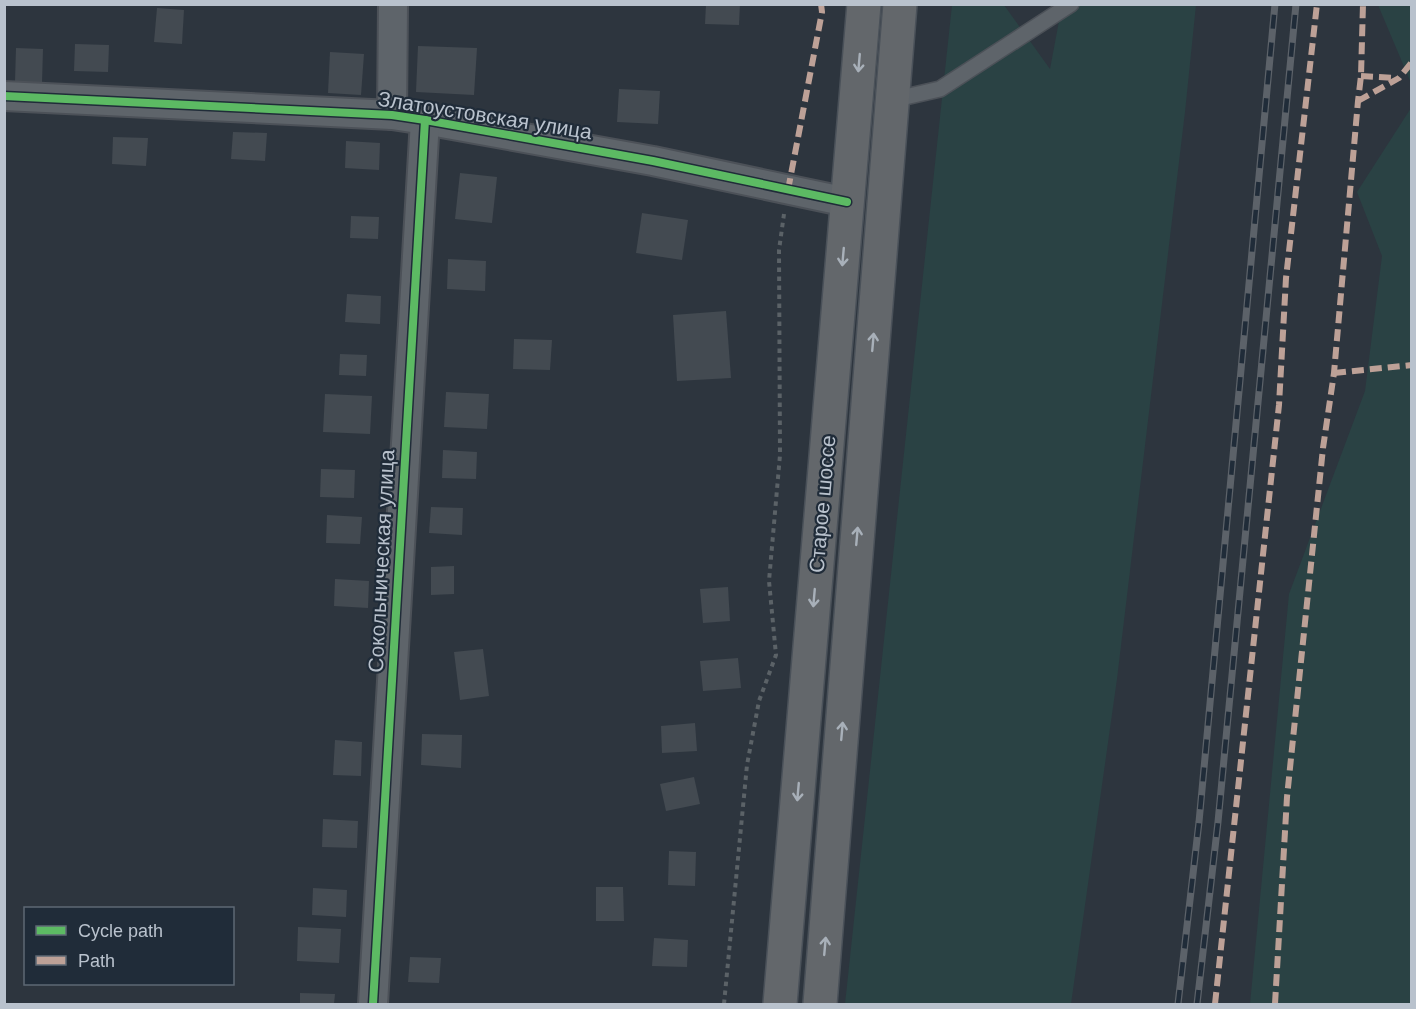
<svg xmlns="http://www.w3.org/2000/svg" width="1416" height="1009" viewBox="0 0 1416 1009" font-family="Helvetica,sans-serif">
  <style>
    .green { fill: #2a4244 }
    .building { fill: #434a51 }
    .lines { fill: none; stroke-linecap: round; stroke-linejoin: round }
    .lane-casing { stroke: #4c5158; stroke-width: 18 }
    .street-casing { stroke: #4c5158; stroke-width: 32 }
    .highway-casing { stroke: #4a5159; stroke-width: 36 }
    .path { stroke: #5b6267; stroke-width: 4; stroke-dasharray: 4.5 4.5; stroke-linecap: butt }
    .lane { stroke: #5e646a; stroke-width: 15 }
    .street { stroke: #5e646a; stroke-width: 28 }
    .highway { stroke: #63676b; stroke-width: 33 }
    .rail-casing { stroke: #5c6269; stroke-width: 7 }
    .rail { stroke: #202c39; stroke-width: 4.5; stroke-dasharray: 14; stroke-linecap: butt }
    .quiet { stroke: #bda197; stroke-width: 6; stroke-dasharray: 12 6; stroke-linecap: butt }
    .cycleway-casing { stroke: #202c39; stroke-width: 11 }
    .cycleway { stroke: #5cba63; stroke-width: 8 }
    .oneway { stroke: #a8b0b9 }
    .labels { text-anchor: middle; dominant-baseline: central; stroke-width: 4.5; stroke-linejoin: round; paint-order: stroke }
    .street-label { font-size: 21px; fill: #b9c2cd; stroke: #202c39 }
  </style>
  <rect width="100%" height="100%" fill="#2d353e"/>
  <g class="green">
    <polygon points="952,5 1004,5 1050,69 1062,5 1196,5 1185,112 1117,679 1071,1004 845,1004"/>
    <polygon points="1378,5 1411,5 1411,83"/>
    <polygon points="1411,108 1411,1004 1250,1004 1289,594 1365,391 1382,256 1357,192"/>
  </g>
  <g class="building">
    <polygon points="706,4 740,4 739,25 705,24"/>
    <polygon points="157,8 184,10 182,44 154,42"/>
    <polygon points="75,44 109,45 108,72 74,71"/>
    <polygon points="418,46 477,48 474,95 416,92"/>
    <polygon points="16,48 43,49 42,83 15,82"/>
    <polygon points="330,52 364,54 361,95 328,93"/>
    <polygon points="619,89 660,91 658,124 617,122"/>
    <polygon points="233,132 267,133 265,161 231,159"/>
    <polygon points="113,137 148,138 146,166 112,164"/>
    <polygon points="346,141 380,143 379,170 345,168"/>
    <polygon points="460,173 497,177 492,223 455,219"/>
    <polygon points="642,213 688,220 682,260 636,253"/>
    <polygon points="351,216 379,217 378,239 350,238"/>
    <polygon points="448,259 486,261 485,291 447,289"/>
    <polygon points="347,294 381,296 380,324 345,322"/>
    <polygon points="726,311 731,378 677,381 673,315"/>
    <polygon points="514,339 552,340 550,370 513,369"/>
    <polygon points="340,354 367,355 366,376 339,375"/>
    <polygon points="446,392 489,394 487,429 444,427"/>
    <polygon points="325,394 372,396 370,434 323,432"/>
    <polygon points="443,450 477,452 476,479 442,478"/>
    <polygon points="321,469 355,470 354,498 320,497"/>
    <polygon points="431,507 463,508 462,535 429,533"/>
    <polygon points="327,515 362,517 360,544 326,543"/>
    <polygon points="454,566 454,594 431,595 431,567"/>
    <polygon points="335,579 369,581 368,608 334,606"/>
    <polygon points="728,587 730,621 703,623 700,589"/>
    <polygon points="483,649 489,696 460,700 454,652"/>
    <polygon points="738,658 741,688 703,691 700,661"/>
    <polygon points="695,723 697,751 662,753 661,726"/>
    <polygon points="422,734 462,735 461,768 421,765"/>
    <polygon points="335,740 362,742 361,776 333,775"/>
    <polygon points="694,777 700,804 666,811 660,784"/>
    <polygon points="323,819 358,821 357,848 322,847"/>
    <polygon points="669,851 696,852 695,886 668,885"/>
    <polygon points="596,887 623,887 624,921 596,921"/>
    <polygon points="313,888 347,890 346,917 312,915"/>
    <polygon points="298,927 341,929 339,963 297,961"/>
    <polygon points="654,938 688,940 687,967 652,966"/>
    <polygon points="410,957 441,958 439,983 408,982"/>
    <polygon points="300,993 335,994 334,1004 300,1004"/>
  </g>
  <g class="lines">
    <defs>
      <polyline id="lane" points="892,100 940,89 1071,4"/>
      <g id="street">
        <polyline points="4,96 392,115 425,120 653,161 847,202"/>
        <polyline points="392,115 393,4"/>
        <polyline points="373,1004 425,120"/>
      </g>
      <g id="highway">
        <polyline points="780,1004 864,4"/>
        <polyline points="820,1004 900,4"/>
      </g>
    </defs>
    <use href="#lane" class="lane-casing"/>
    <use href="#street" class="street-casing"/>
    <use href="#highway" class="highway-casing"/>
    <polyline class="path" points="724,1004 747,765 759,701 776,655 769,581 780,455 779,250 784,214"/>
    <use href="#lane" class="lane"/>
    <use href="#street" class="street"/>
    <use href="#highway" class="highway"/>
    <defs>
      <g id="rail">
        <polyline points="1178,1004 1199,822 1275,4"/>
        <polyline points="1197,1004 1218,822 1296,4"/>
      </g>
    </defs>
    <use href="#rail" class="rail-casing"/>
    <use href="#rail" class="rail"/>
    <g class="quiet">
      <polyline points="1361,76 1397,78"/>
      <polyline points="1358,101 1399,78 1412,62"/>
      <polyline points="788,190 822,12 821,4"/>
      <polyline points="1334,373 1412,365"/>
      <polyline points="1215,1004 1279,405 1286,278 1317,4"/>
      <polyline points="1275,1004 1287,797 1323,448 1334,373 1358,101 1361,76 1363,4"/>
    </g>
    <defs>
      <g id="cycleway">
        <polyline points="4,96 392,115 425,120 653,161 847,202"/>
        <polyline points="373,1004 425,120"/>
      </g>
    </defs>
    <use href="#cycleway" class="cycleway-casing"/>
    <use href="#cycleway" class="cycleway"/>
  </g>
  <defs><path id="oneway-shaft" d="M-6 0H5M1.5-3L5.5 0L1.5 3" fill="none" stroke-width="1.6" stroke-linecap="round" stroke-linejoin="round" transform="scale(1.5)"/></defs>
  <g class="oneway">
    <use href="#oneway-shaft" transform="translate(859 63) rotate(95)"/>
    <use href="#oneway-shaft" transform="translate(843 257) rotate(95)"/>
    <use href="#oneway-shaft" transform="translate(873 342) rotate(-85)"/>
    <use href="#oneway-shaft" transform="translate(857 536) rotate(-85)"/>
    <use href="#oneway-shaft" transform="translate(814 598) rotate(95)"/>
    <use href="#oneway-shaft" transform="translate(842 731) rotate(-85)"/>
    <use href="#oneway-shaft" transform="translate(798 792) rotate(95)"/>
    <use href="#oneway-shaft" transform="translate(825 946) rotate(-85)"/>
  </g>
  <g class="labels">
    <g class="street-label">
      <text transform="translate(485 115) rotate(9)">Златоустовская улица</text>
      <text transform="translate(822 504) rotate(-85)">Старое шоссе</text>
      <text transform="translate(381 561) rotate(-87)">Сокольническая улица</text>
    </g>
  </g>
  <rect width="1416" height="1009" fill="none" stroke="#b9c2cd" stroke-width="12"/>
  <rect x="24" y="907" width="210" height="78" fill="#202c39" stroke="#5d6874" stroke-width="1.5"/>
  <rect x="36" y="926" width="30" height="9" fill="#5cba63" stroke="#5d6874" stroke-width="1.5"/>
  <text x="78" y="937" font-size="18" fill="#b9c2cd">Cycle path</text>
  <rect x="36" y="956" width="30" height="9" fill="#bda197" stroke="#5d6874" stroke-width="1.5"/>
  <text x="78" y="967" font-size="18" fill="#b9c2cd">Path</text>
</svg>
